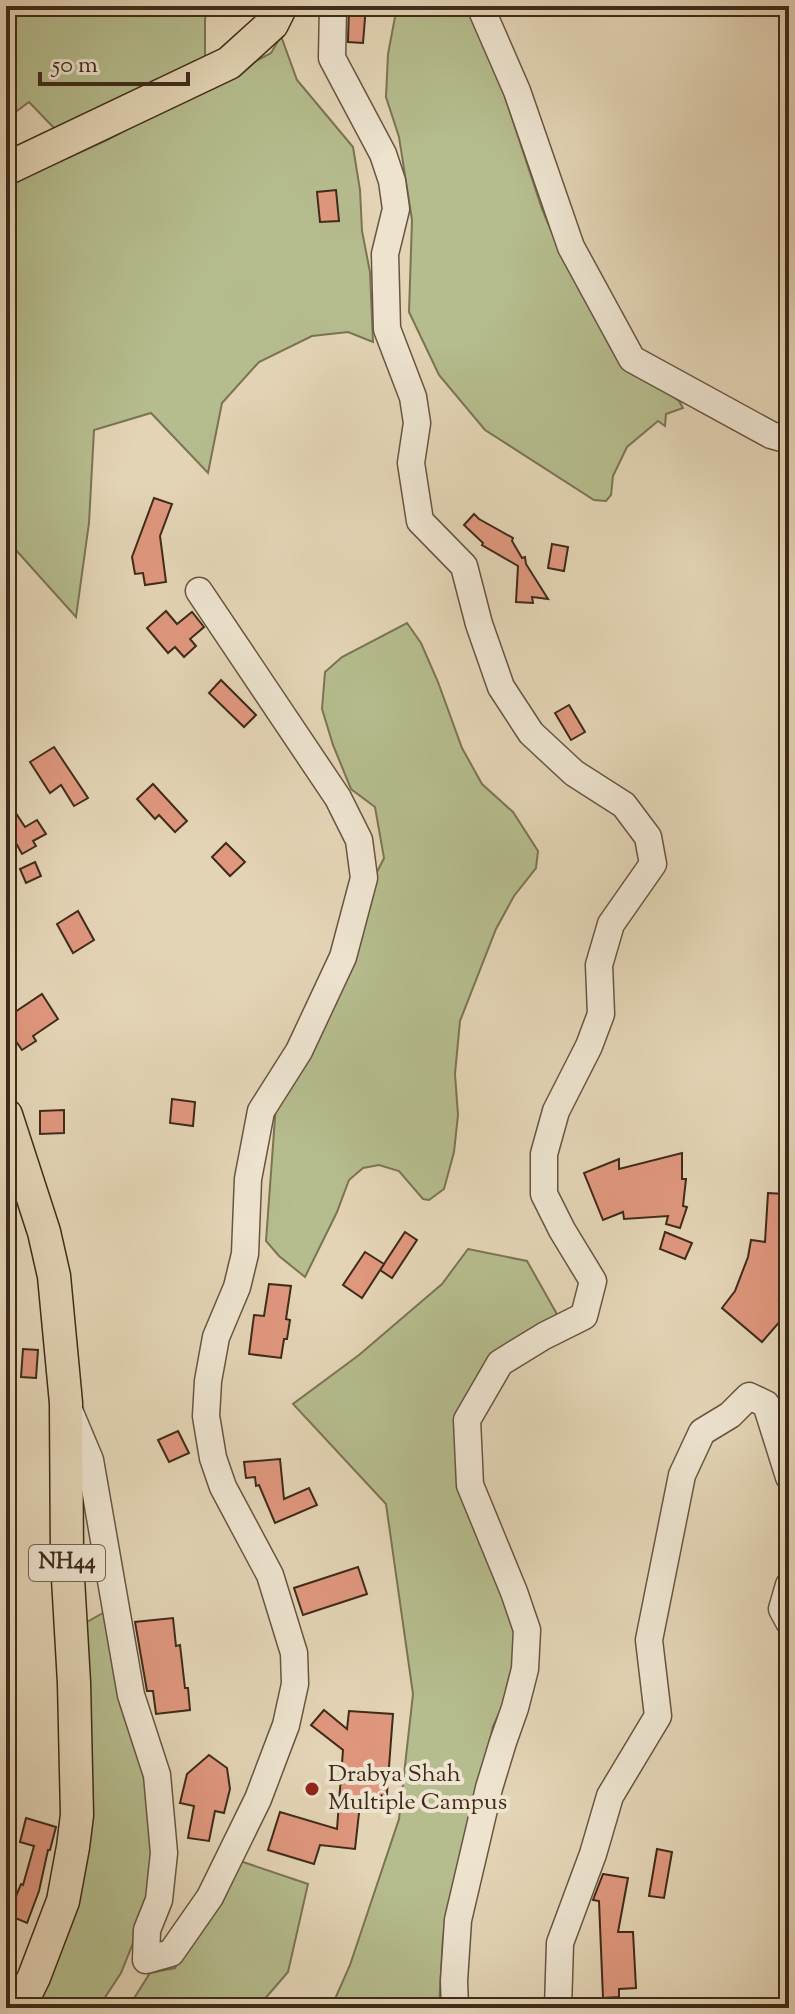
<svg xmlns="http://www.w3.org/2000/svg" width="795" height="2014" viewBox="0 0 795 2014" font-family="'Sorts Mill Goudy',serif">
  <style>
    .green { fill: #b5bc8d; stroke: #7a7453; stroke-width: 2 }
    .building { fill: #df977e; stroke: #3f2b19; stroke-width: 2 }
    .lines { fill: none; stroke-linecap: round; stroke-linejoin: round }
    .minor-casing { stroke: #685540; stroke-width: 29 }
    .major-casing { stroke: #3f2b19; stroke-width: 35 }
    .minor { stroke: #ede3cf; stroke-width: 26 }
    .major { stroke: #e3d4b5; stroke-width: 32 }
    .poi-dot { fill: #8f2418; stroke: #ede3cf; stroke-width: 3 }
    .labels { text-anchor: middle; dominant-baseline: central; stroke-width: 8; stroke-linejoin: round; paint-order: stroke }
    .shield { fill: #ede3cf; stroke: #736250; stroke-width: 2 }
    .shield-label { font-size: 22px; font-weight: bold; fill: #3f2b19 }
    .poi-label { font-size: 24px; fill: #3f2b19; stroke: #ede3cf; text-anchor: start }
  </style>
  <rect width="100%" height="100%" fill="#e3d4b5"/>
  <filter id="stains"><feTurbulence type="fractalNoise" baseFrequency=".0025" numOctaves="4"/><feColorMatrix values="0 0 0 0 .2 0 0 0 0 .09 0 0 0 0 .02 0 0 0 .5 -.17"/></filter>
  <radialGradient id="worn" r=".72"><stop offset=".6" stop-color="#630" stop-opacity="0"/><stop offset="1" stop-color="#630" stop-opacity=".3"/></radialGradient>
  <g class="green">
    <polygon points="6,6 207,6 205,20 205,66 55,129 29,102 6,119"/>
    <polygon points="395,6 475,6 542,209 560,252 617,355 679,401 683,408 666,414 665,426 658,421 627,447 613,476 611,495 606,501 594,500 485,430 439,375 409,312 412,220 399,137 386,97 388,54 395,17"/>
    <polygon points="281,36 297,80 353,147 360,190 362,231 370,272 373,342 348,332 312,336 259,362 222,403 208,473 151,413 94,430 89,523 76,617 6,539 6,191 21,179 107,140 271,53"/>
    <polygon points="407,623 421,643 438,682 462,748 482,784 513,812 538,851 536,868 514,896 496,929 460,1021 455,1074 458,1115 454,1152 444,1189 429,1200 423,1199 399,1171 379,1165 363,1168 349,1180 337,1212 305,1277 279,1256 266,1241 276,1104 366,894 384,858 375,807 351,789 333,745 322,709 325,672 342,657"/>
    <polygon points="468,1249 527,1261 558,1316 495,1353 465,1456 515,1635 513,1685 493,1726 456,1897 443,1937 439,2008 331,2008 350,1965 399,1819 413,1694 386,1504 293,1404 359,1355 442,1284"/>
    <polygon points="110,1609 150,1775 158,1858 137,1933 121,1973 98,2008 32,2008 73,1897 71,1631"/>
    <polygon points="237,1860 308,1884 288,1972 257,2008 128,2008 150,1973 175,1968"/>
  </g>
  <g class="building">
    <polygon points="349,6 366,6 363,43 348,42"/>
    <polygon points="336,190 339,221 320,222 317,192"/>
    <polygon points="154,498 172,504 160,536 166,582 145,585 143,573 135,574 132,557"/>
    <polygon points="474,514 479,519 513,538 512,541 522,558 525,557 526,564 548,599 532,597 533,603 516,602 518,566 482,545 483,543 464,525"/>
    <polygon points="552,544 568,547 564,571 548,568"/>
    <polygon points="166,611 177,624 192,612 204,627 190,639 196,646 184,657 175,647 168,653 147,628"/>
    <polygon points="221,680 256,715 244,727 209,693"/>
    <polygon points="569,705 585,732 571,740 555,713"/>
    <polygon points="54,747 88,798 74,806 61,785 50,793 30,762"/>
    <polygon points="153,784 187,821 175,832 159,815 155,819 137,799"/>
    <polygon points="6,798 25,827 37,820 46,834 33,841 36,846 22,854 6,825"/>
    <polygon points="226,843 245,862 230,876 212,857"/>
    <polygon points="35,862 41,876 26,883 20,869"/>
    <polygon points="78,911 94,940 73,953 57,924"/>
    <polygon points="42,994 58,1019 33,1036 36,1041 22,1050 6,1027 6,1002 15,1012"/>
    <polygon points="172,1099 195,1102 193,1126 170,1123"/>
    <polygon points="64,1110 64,1133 40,1134 40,1111"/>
    <polygon points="682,1153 682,1179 686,1179 683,1206 687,1207 680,1228 666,1224 668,1216 624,1219 623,1212 603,1220 584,1173 619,1159 619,1169"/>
    <polygon points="768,1193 784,1194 779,1298 789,1285 789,1311 762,1342 722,1308 735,1291 748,1257 751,1240 765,1242"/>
    <polygon points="405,1232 417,1240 392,1278 380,1270"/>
    <polygon points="665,1232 692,1243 685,1259 660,1249"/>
    <polygon points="365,1252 384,1264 362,1298 343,1285"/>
    <polygon points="269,1284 291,1286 286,1319 290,1320 287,1339 284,1339 281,1358 249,1354 254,1315 264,1316"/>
    <polygon points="23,1349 38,1350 36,1378 21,1377"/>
    <polygon points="178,1431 189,1453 169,1462 158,1440"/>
    <polygon points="280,1459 284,1499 309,1488 317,1505 275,1523 259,1485 256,1486 255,1477 246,1478 244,1462"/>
    <polygon points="358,1567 367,1594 303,1615 294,1588"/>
    <polygon points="173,1618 176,1646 180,1645 185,1688 188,1688 190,1710 156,1714 153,1691 147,1691 135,1622"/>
    <polygon points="324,1710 347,1729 349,1711 393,1714 386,1806 360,1804 355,1849 320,1845 314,1864 268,1850 280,1812 337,1829 343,1750 311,1725"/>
    <polygon points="209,1755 227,1768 230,1789 224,1813 215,1811 209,1841 188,1838 194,1806 180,1803 187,1774"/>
    <polygon points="26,1818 56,1827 50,1850 48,1850 39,1891 27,1923 8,1915 21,1884 23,1885 34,1846 20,1842"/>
    <polygon points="657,1849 672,1852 664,1898 649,1896"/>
    <polygon points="603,1874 628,1878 618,1932 633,1932 636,1988 619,1989 619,1997 603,1998 599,1901 593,1900"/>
  </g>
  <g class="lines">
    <defs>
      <g id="minor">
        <polyline points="333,6 332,58 383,154 392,181 396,209 385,254 387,329 413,397 417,423 411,463 420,521 464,566 479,624 501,687 531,733 574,773 624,805 648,837 653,864 611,924 599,965 601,1014 589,1046 556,1111 544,1154 544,1194 562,1230 593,1281 584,1316 544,1336 500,1363 467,1420 470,1485 514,1592 527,1630 525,1669 515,1708 503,1742 489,1788 458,1920 454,1981 455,2008"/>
        <polyline points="480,6 517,91 571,247 632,359 771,435 789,440"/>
        <polyline points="69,1410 90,1460 131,1695 157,1775 164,1853 159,1900 147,1930 146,1960 171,1953 210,1897 258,1799 286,1725 295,1684 294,1653 270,1575 223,1487 213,1458 206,1416 208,1381 216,1337 237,1287 245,1254 248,1179 261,1111 299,1051 343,957 364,878 359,840 338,798 199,591"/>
        <polyline points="789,1585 782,1609 789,1622"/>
        <polyline points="558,2008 560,1943 593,1854 610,1796 658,1716 649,1640 682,1475 702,1432 730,1415 749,1396 766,1404 789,1477"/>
      </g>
      <g id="major">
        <polyline points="6,169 229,63 272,24 281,6"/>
        <polyline points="6,1115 44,1232 54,1276 66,1403 67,1561 74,1683 77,1815 73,1847 63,1901 34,1977 19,2008"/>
      </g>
    </defs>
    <use href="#minor" class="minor-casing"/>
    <use href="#major" class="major-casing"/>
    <use href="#minor" class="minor"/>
    <use href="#major" class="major"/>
  </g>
  <circle class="poi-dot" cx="312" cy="1789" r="8"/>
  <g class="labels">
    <rect class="shield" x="29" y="1545" width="76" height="36" rx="6"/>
    <g class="shield-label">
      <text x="67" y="1563">NH44</text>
    </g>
    <g class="poi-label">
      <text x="328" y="1775">Drabya Shah<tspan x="328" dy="28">Multiple Campus</tspan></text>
    </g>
  </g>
  <rect width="795" height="2014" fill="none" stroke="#e3d4b5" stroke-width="32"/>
  <rect x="8" y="8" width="779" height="1998" fill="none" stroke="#3f2b19" stroke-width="4"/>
  <rect x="16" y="16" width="763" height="1982" fill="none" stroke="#3f2b19" stroke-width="2"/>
  <path d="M40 72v12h148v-12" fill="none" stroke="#3f2b19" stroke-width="4"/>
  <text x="52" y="72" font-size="24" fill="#3f2b19" stroke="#ede3cf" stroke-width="6" paint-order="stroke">50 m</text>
  <rect width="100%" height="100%" filter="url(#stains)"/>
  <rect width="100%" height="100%" fill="url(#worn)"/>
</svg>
